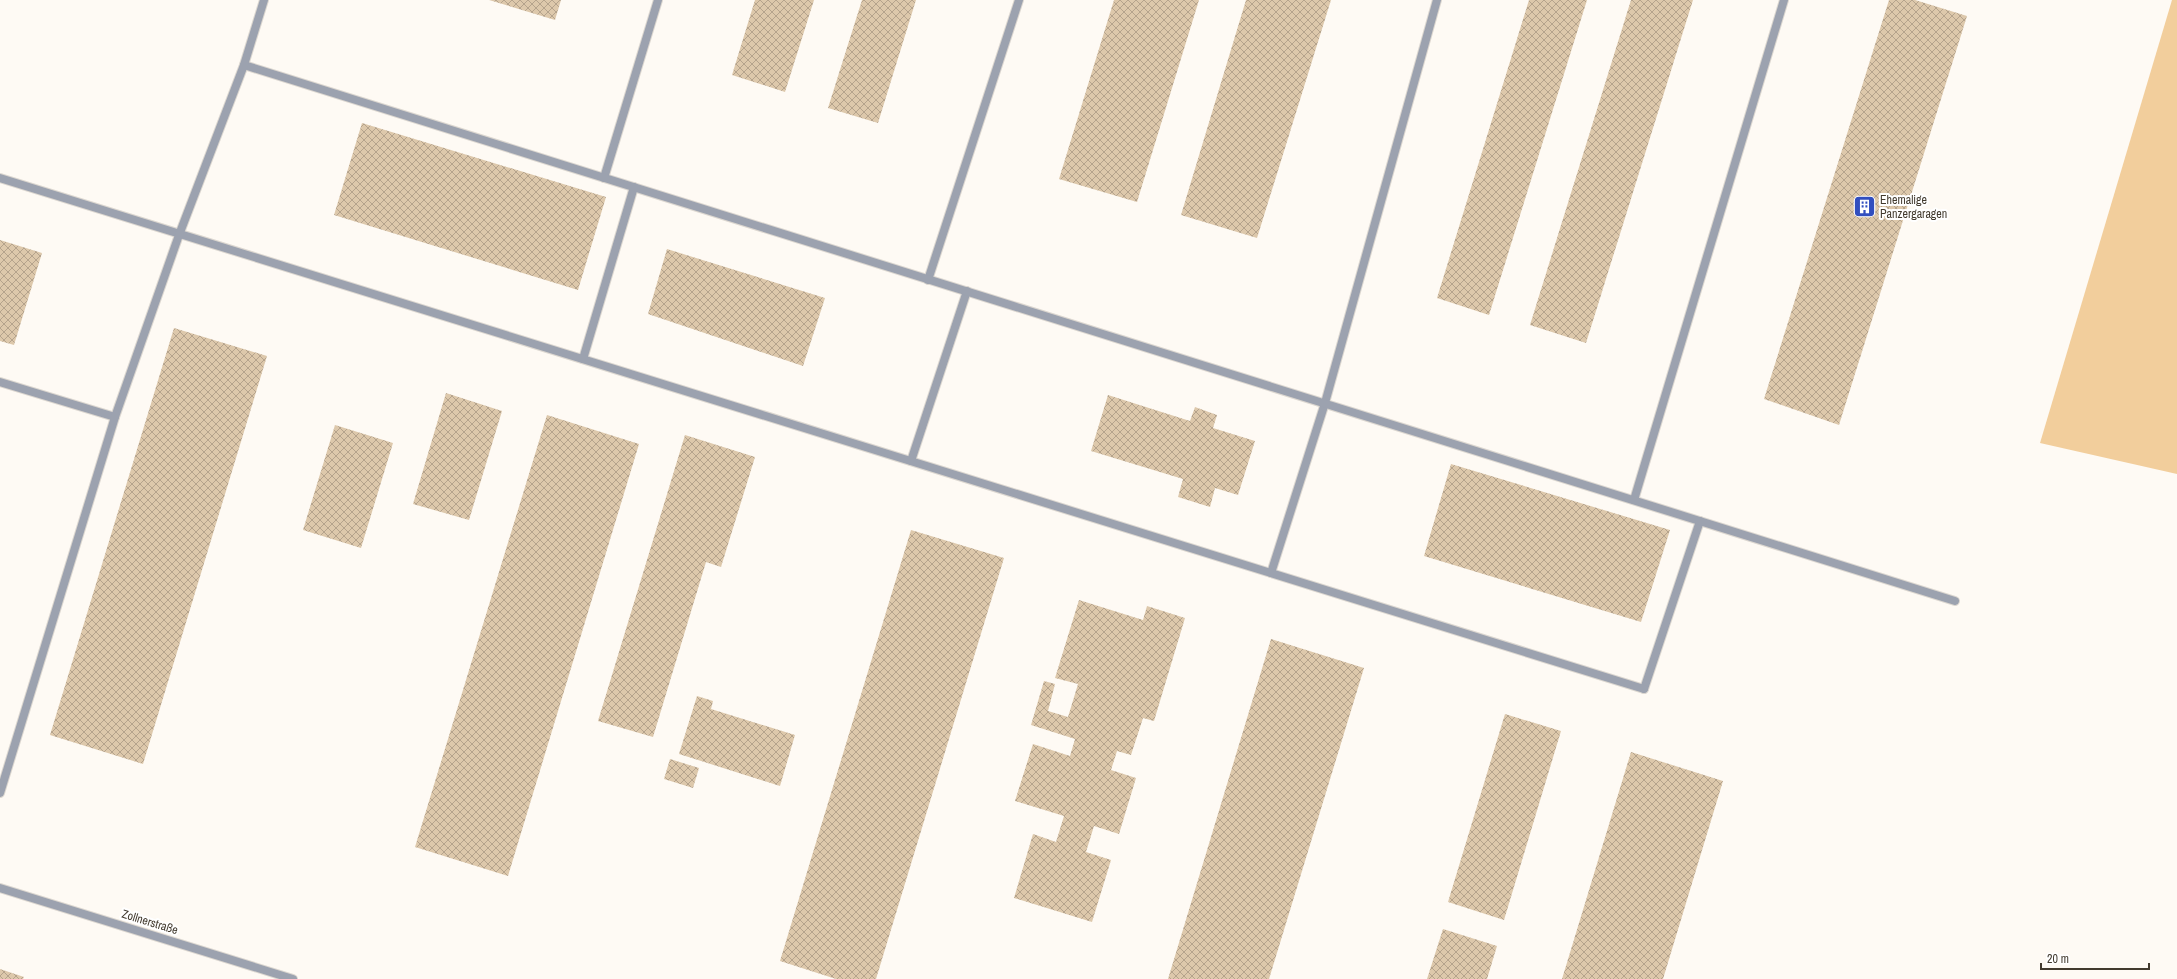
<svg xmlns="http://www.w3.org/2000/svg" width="2177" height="979" viewBox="0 0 2177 979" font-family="'Archivo Narrow',sans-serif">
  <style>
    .park { fill: #f2ce9c }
    .building { fill: url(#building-cross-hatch) }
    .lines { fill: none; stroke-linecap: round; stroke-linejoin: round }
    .service-casing { stroke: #dcd7d0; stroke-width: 10 }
    .minor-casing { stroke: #dcd7d0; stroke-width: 10 }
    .service { stroke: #9ca2af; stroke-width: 8 }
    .minor { stroke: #9ca2af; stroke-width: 8 }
    .labels { text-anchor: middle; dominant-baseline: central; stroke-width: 4; stroke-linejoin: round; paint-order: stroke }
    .poi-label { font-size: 12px; fill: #423a2e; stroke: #fff; text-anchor: start }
    .street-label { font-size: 12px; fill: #423a2e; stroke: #fff }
  </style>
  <defs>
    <pattern id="building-cross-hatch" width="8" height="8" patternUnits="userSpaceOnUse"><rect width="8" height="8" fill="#ddc8ab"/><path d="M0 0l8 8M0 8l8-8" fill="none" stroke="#b5a38c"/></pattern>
  </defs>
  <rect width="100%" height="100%" fill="#fefaf4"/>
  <polygon class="park" points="2172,0 2177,0 2177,474 2040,443"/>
  <g class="building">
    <polygon points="489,0 561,0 555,20"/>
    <polygon points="755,0 814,0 785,92 732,75"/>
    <polygon points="862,0 916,0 878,123 828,108"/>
    <polygon points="1114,0 1199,0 1137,202 1059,179"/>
    <polygon points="1246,0 1331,0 1257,238 1181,215"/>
    <polygon points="1529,0 1587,0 1489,315 1437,298"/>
    <polygon points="1631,0 1693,0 1586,343 1530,325"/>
    <polygon points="1889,0 1915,0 1967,16 1839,425 1764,399"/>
    <polygon points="362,123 606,197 578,290 334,215"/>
    <polygon points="0,240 42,253 14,345 0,341"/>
    <polygon points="667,249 825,298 803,366 648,314"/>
    <polygon points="174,328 267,356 143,764 50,735"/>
    <polygon points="446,393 502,411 469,520 413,504"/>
    <polygon points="1108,395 1190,421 1195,407 1217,415 1213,428 1255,441 1238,495 1215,488 1210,507 1178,497 1183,479 1091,451"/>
    <polygon points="547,415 639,444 508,876 415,847"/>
    <polygon points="335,425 393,443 361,548 303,530"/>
    <polygon points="685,435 755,457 721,567 706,562 653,737 598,721"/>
    <polygon points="1451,464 1670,530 1641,622 1424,556"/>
    <polygon points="911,530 1004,558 876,979 836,979 780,961"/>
    <polygon points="1079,600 1143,620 1147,606 1185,618 1154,721 1143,718 1131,755 1117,751 1111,770 1136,778 1119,834 1094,826 1086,852 1111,860 1092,922 1014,898 1033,834 1056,842 1064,816 1015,801 1033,744 1070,756 1075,739 1031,725 1044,681 1055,684 1048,711 1068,717 1078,684 1055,678"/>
    <polygon points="1271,639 1364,668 1269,979 1168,979"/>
    <polygon points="697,696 713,701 711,709 795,735 780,786 679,754"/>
    <polygon points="1505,714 1561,731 1504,920 1448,902"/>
    <polygon points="1631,752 1723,781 1663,979 1562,979"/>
    <polygon points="670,759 699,768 693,788 664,779"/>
    <polygon points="1443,929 1497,946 1487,979 1427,979"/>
    <polygon points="0,969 24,977 23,979 0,979"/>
  </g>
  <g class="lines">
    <defs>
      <g id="service">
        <polyline points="604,178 658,0"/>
        <polyline points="928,280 1019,0"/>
        <polyline points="583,359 634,187"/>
        <polyline points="0,382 115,417"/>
        <polyline points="911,461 967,291"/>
        <polyline points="1634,500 1784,0"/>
        <polyline points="1271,573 1325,403 1437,0"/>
        <polyline points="1644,689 1700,521"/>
      </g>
      <g id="minor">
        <polyline points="244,65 1955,601"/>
        <polyline points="0,178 1644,689"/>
        <polyline points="0,793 115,417 179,235 244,65 264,0"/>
        <polyline points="0,888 293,979"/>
      </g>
    </defs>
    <use href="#service" class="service-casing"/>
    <use href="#minor" class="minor-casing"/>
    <use href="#service" class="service"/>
    <use href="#minor" class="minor"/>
  </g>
  <defs>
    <symbol id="building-square" viewBox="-11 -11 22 22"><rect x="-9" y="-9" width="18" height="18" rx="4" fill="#314ebf" stroke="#fff"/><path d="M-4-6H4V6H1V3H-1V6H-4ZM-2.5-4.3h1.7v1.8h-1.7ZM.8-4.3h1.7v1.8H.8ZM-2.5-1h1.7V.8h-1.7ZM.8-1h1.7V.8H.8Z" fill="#fff"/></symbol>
  </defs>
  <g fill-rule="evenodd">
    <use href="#building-square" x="1852" y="194" width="25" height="25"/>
  </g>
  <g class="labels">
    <g class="poi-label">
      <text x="1880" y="200">Ehemalige<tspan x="1880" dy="14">Panzergaragen</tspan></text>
    </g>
    <g class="street-label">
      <text transform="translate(150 922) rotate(17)">Zollnerstraße</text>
    </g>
  </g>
  <path d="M2041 963v6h108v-6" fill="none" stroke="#423a2e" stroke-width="2"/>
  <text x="2047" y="963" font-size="12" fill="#423a2e" stroke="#ffffff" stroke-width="3" paint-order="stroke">20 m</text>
</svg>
